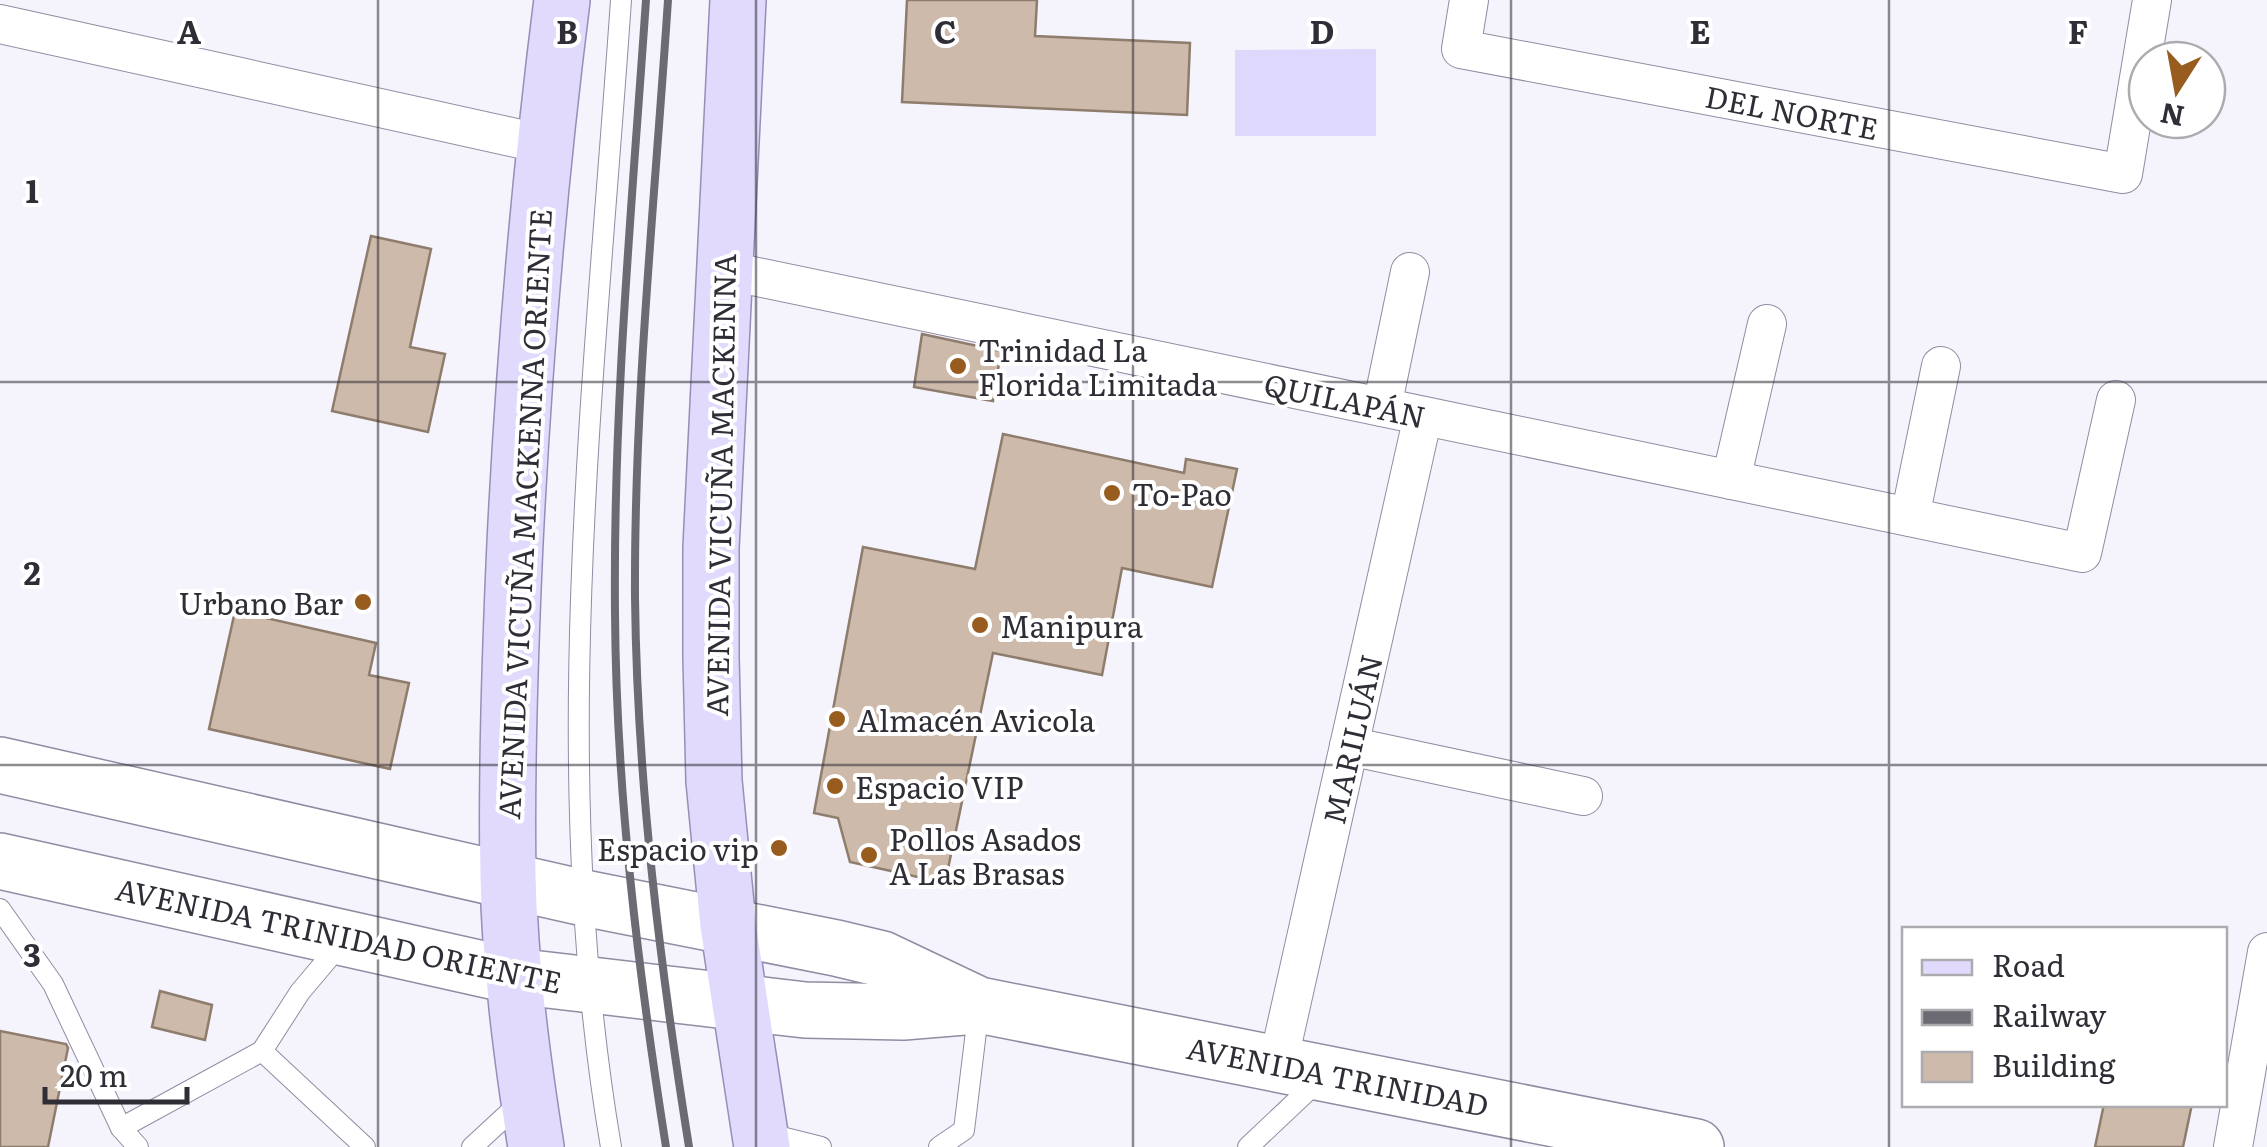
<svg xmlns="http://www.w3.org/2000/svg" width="2267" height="1147" viewBox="0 0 2267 1147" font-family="Literata,serif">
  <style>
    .green { fill: #ded8fd }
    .building { fill: #cebaaa; stroke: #8e7c6c; stroke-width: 2.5 }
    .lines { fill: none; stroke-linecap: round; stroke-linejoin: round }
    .lane-casing { stroke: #908ca2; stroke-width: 22 }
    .street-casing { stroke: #908ca2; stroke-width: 40 }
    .secondary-casing { stroke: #908ca2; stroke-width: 58 }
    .primary-casing { stroke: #968eb7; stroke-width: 58 }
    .lane { stroke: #fff; stroke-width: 20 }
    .street { stroke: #fff; stroke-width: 38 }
    .secondary { stroke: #fff; stroke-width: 55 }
    .primary { stroke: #e1dafd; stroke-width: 55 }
    .rail { stroke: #6c6a73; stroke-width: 8 }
    .grid { fill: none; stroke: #2f2d36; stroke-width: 2.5; stroke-opacity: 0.55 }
    .poi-dot { fill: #985c1e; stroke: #fff; stroke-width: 4 }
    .labels { text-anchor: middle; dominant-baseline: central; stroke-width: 8; stroke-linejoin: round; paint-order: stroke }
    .street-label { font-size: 30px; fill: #2f2d36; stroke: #fff }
    .poi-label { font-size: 30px; fill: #2f2d36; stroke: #fff; text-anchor: start }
    .grid-label { font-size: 32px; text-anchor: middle; font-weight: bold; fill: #2f2d36; stroke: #fff; stroke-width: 8; stroke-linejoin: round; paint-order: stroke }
  </style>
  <rect width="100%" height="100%" fill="#f5f4fd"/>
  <polygon class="green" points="1376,49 1376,136 1235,136 1235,50"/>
  <g class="building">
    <polygon points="907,0 1037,0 1035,36 1190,43 1187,115 902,102"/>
    <polygon points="371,236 431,249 410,347 445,354 428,432 332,411"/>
    <polygon points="922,334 1001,351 993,401 914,387"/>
    <polygon points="1003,434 1184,473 1186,459 1237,469 1212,587 1122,568 1102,675 993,653 945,883 850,862 838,818 814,813 863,547 975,569"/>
    <polygon points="235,611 376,643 369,675 409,683 390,769 209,729"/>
    <polygon points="160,991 212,1005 205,1040 152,1027"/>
    <polygon points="0,1031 66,1044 68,1048 48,1147 0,1147"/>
    <polygon points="2104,1104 2192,1104 2183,1147 2095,1147"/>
  </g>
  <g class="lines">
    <defs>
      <g id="lane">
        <polyline points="0,909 53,984 121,1128 138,1147"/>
        <polyline points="262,1051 365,1147"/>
        <polyline points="121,1128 262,1051 300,992 343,941"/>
        <polyline points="765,1133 821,1147"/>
        <polyline points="472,1147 523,1100"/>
        <path d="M611 1147C546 769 595 380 621 0"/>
        <polyline points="939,1147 964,1130 979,1007"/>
        <polyline points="1248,1147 1319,1080"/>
      </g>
      <g id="street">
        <polyline points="1469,0 1461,49 2123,174 2152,0"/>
        <polyline points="0,24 543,144"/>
        <polyline points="724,270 2082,553 2116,400"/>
        <polyline points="1382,407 1410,272"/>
        <polyline points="1731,480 1767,324"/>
        <polyline points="1910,517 1941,366"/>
        <polyline points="1349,746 1583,796"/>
        <polyline points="1278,1063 1423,416"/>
        <polyline points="2233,1147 2267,952"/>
      </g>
      <g id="secondary">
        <polyline points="0,765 584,898 836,948 882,959 979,1005 1696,1147"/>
        <polyline points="0,861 514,976 805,1010 903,1012 976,1006"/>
      </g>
      <g id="primary">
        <polyline points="738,0 711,548 711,657 714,781 728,925 762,1147"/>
        <path d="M536 1147C522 1058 510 967 508 876 506 765 510 654 515 543 524 361 539 181 562 0"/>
      </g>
    </defs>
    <use href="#lane" class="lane-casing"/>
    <use href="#street" class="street-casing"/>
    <use href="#secondary" class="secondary-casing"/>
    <use href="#primary" class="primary-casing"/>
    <use href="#lane" class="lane"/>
    <use href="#street" class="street"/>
    <use href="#secondary" class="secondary"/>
    <use href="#primary" class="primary"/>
    <g class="rail">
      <path d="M646 0C632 204 613 408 615 612 616 791 638 970 666 1147"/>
      <path d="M668 0C655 198 634 398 635 597 637 782 660 965 689 1147"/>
    </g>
  </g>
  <path class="grid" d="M378 0V1147M756 0V1147M1133 0V1147M1511 0V1147M1889 0V1147M0 382H2267M0 765H2267"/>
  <g class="poi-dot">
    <circle cx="958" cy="366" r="10"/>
    <circle cx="1112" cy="493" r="10"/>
    <circle cx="363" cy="602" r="10"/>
    <circle cx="980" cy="625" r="10"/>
    <circle cx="837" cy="719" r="10"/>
    <circle cx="835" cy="786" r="10"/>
    <circle cx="779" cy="848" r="10"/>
    <circle cx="869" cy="855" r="10"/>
  </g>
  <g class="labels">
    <g class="street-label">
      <text transform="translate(1792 111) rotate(11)">DEL NORTE</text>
      <text transform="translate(1345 399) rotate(12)">QUILAPÁN</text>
      <text transform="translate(719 485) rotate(-89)">AVENIDA VICUÑA MACKENNA</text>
      <text transform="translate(523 514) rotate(-87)">AVENIDA VICUÑA MACKENNA ORIENTE</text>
      <text transform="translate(1351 739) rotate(-77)">MARILUÁN</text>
      <text transform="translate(339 934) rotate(12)">AVENIDA TRINIDAD ORIENTE</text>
      <text transform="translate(1338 1075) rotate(11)">AVENIDA TRINIDAD</text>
    </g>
    <g class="poi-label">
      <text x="978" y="349">Trinidad La<tspan x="978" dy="34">Florida Limitada</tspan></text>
      <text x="1132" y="493">To-Pao</text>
      <text x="343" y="602" text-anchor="end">Urbano Bar</text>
      <text x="1000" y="625">Manipura</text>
      <text x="857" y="719">Almacén Avicola</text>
      <text x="855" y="786">Espacio VIP</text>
      <text x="889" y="838">Pollos Asados<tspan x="889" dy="34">A Las Brasas</tspan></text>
      <text x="759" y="848" text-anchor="end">Espacio vip</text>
    </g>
  </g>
  <g class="grid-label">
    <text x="189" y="44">A</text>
    <text x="567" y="44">B</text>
    <text x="945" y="44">C</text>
    <text x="1322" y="44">D</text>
    <text x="1700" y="44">E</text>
    <text x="2078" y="44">F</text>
    <text x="32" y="203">1</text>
    <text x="32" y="585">2</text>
    <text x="32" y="967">3</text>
  </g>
  <rect x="1902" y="927" width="325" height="180" fill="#ffffff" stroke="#acabaf" stroke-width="2.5"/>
  <rect x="1922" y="960" width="50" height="15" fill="#e1dafd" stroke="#acabaf" stroke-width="2.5"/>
  <text x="1992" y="977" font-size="30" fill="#2f2d36">Road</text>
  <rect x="1922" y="1010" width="50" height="15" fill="#6c6a73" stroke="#acabaf" stroke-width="2.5"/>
  <text x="1992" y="1027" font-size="30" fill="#2f2d36">Railway</text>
  <rect x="1922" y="1052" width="50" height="30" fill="#cebaaa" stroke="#acabaf" stroke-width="2.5"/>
  <text x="1992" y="1077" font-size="30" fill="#2f2d36">Building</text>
  <g transform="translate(2177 90) rotate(191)"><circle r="48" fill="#ffffff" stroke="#acabaf" stroke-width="2.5"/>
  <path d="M0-8L18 38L0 25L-18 38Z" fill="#985c1e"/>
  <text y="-15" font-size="28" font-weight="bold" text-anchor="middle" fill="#2f2d36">N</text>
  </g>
  <path d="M45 1087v15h142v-15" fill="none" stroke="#2f2d36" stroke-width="5"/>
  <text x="60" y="1087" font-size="30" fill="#2f2d36" stroke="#ffffff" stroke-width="8" paint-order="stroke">20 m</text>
</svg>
